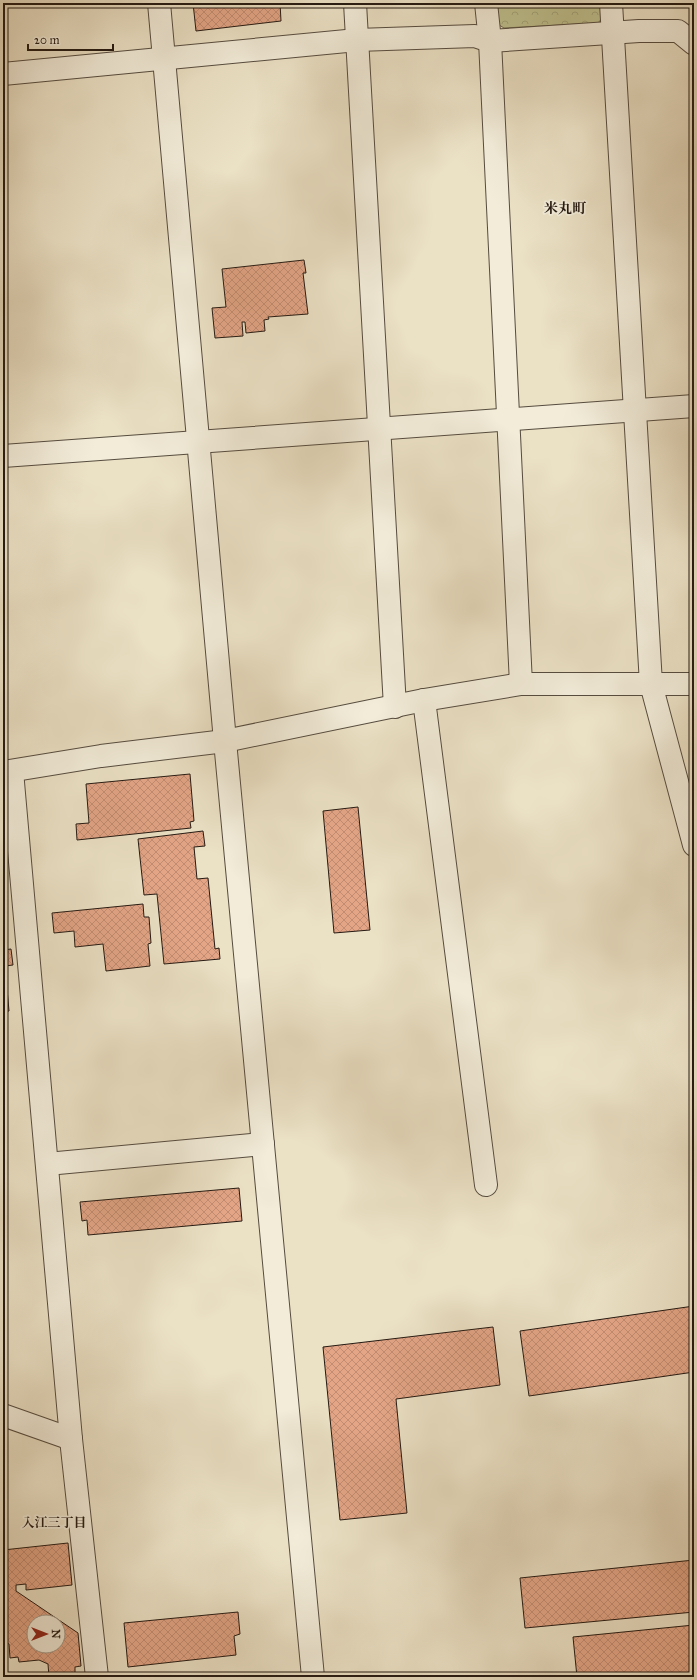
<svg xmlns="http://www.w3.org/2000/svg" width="697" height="1680" viewBox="0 0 697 1680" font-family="'IM FELL Great Primer','Noto Serif JP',serif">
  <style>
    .park { fill: url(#park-crowns); stroke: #726e50 }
    .building { fill: url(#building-cross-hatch); stroke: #251a12; fill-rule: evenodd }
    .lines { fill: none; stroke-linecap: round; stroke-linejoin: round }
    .minor-casing { stroke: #564c3f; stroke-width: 24 }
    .minor { stroke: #f2ecd9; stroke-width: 22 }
    .labels { text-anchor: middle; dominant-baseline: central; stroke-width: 3.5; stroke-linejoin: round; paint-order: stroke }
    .neighbourhood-label { font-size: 13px; font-weight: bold; fill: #251a12; stroke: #f2ecd9 }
    .quarter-label { font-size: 14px; font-weight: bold; fill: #251a12; stroke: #f2ecd9 }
  </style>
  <defs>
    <pattern id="park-crowns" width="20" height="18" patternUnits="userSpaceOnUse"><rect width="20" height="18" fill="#bfc18f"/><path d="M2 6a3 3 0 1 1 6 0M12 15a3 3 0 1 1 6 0" fill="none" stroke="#a4a57a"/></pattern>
    <pattern id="building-cross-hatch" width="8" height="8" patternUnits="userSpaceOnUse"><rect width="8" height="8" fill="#e3a586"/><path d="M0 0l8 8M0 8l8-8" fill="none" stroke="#c38d73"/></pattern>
  </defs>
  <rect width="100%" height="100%" fill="#ebe1c5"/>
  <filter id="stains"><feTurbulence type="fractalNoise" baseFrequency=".005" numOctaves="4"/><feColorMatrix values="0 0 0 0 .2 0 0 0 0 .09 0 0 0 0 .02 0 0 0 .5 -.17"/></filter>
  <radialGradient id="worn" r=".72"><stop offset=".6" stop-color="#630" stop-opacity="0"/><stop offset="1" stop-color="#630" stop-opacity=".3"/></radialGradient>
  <polygon class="park" points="495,3 603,3 603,17 598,23 504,28 496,23"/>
  <g class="building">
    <polygon points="193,3 280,3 281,21 196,31"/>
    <polygon points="304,260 306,273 303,273 308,314 268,317 269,319 264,320 265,331 246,333 245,322 242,322 243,336 215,338 212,308 226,307 222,269"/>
    <polygon points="190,774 194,821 190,822 191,828 77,840 76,824 89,823 86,784"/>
    <polygon points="358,807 370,930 334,933 323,811"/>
    <polygon points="203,831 205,846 194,847 197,879 208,878 215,949 219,948 220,959 164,964 157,894 144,895 138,839"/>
    <polygon points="143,904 144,917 149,917 151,943 148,944 150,966 106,971 103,944 75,947 74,931 54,933 52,913"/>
    <polygon points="11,949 13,965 5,966 9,1011 3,1012 3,950"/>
    <polygon points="239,1188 242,1221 88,1235 87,1220 82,1221 80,1202"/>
    <polygon points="694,1306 694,1372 529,1396 520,1331"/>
    <polygon points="493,1327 500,1385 396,1399 407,1513 340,1520 323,1347"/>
    <path d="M68 1543 72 1585 26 1590V1584L16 1585V1591L78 1633 81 1666 75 1667V1677H49L48 1664 39 1660 19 1662 18 1657 10 1658 9 1644 3 1641V1550ZM34 1622H58V1646H34Z"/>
    <polygon points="694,1560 694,1612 525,1628 520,1578"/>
    <polygon points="238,1612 240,1634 234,1636 236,1655 128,1667 124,1623"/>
    <polygon points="694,1625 694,1677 577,1677 573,1637"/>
  </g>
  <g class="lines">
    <defs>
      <g id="minor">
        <polyline points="159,3 225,741 313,1677"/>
        <polyline points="355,3 395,707"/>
        <polyline points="486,3 490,41 521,684"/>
        <polyline points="611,3 651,684 694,845"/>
        <polyline points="3,74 357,40 475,36 490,41 639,31 678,31 694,44"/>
        <polyline points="3,456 694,406"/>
        <polyline points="424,700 486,1185"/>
        <polyline points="12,771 71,1439 97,1677"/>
        <polyline points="3,772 101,756 225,741 424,700 521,684 694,684"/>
        <polyline points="47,1164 263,1144"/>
        <polyline points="3,1415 71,1439"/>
      </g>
    </defs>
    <use href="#minor" class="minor-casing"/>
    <use href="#minor" class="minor"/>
  </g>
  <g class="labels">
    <g class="neighbourhood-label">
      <text x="54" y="1523">入江三丁目</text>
    </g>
    <g class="quarter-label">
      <text x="565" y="208">米丸町</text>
    </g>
  </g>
  <rect width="697" height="1680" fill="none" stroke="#ebe1c5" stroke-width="16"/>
  <rect x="4" y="4" width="689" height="1672" fill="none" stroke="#251a12" stroke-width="2"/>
  <rect x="8" y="8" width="681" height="1664" fill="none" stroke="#251a12"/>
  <g transform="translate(46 1634) rotate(90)"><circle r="19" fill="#f2ecd9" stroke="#a09889"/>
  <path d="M0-3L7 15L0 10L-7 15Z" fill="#8f2418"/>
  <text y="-6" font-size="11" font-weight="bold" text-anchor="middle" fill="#251a12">N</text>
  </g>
  <path d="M28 44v6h85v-6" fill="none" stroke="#251a12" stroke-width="2"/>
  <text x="34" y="44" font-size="12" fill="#251a12" stroke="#f2ecd9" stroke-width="3" paint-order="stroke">20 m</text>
  <rect width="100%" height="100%" filter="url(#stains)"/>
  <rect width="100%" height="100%" fill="url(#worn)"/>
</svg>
